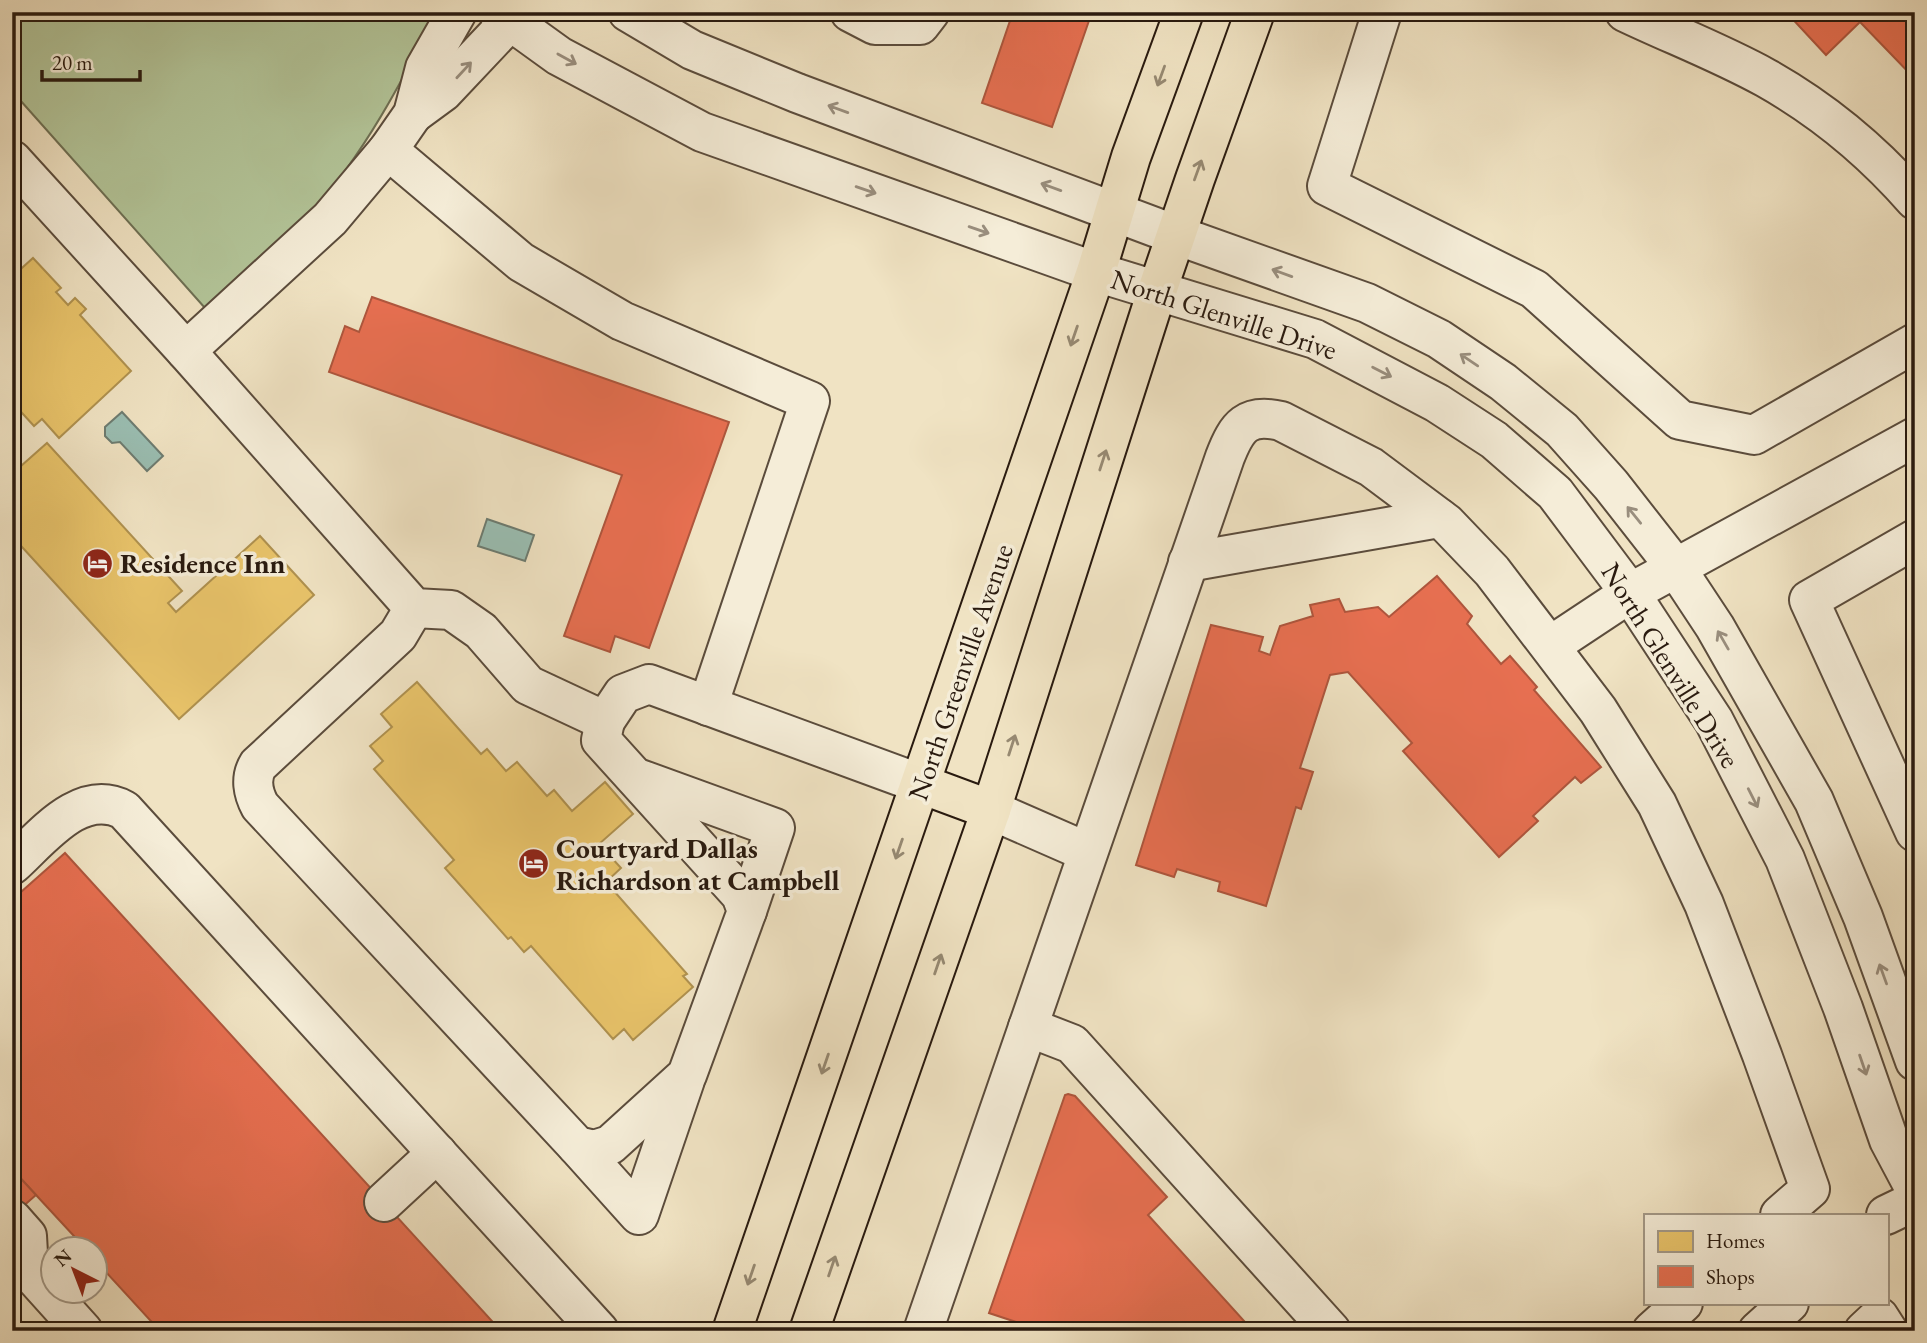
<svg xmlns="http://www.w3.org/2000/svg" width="1927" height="1343" viewBox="0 0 1927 1343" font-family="'EB Garamond',serif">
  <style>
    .green { fill: #b3c599; stroke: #6e7054; stroke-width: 2 }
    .water { fill: #9abeb2; stroke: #6d7c71; stroke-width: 2 }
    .homes { fill: #e9c46a; stroke: #af914f; stroke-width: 2 }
    .shops { fill: #e76f51; stroke: #ae563d; stroke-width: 2 }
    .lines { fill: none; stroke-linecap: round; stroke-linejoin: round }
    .minor-casing { stroke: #5b4c3c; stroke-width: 42 }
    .major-casing { stroke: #291a0f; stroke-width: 42 }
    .minor { stroke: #f5edd8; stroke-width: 38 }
    .major { stroke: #f0e3c3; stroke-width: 38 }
    .oneway { stroke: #998e7e }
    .oneway2 { stroke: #968972 }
    .labels { text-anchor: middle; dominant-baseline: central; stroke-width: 7; stroke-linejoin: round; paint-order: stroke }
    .street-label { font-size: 28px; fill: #291a0f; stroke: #f5edd8 }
    .poi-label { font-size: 28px; font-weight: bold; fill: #291a0f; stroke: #f5edd8; text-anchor: start }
  </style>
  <rect width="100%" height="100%" fill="#f0e3c3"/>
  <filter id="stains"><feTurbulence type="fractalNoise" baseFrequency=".00286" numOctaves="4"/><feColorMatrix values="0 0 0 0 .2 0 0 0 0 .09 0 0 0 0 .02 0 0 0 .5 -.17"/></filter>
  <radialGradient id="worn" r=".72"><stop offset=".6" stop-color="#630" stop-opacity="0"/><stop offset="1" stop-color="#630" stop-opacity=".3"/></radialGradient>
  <path class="green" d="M12 12H437C404 78 362 158 312 211 279 246 240 276 205 308L12 91Z"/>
  <g class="water">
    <polygon points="122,412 163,456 147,471 120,442 112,443 105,436 105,427"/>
    <polygon points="487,519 534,535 525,561 478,546"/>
  </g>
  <g class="homes">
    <polygon points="33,258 61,288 56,292 68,305 75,298 86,309 80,315 131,371 59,438 42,419 34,426 12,402 12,277"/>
    <polygon points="47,443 182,591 168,603 176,612 260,536 314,595 179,719 12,536 12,474"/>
    <polygon points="417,682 481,754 487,749 506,771 517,762 547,796 554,790 572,811 605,782 633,814 599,844 621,868 606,882 687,974 683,976 693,987 633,1040 624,1029 613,1039 531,946 524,952 511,937 508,939 445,868 454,860 374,769 383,761 370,746 392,727 381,714"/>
  </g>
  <g class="shops">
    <polygon points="1013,12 1092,12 1052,127 982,103"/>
    <polygon points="1786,12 1915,12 1915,79 1860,22 1826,55"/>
    <polygon points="372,297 729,422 649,648 615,636 610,652 564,636 622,475 329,372 345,326 359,332"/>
    <polygon points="1437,576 1472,616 1467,624 1501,664 1510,656 1537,687 1534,690 1601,767 1581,783 1575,777 1533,816 1538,821 1499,857 1403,751 1412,743 1348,672 1330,675 1300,768 1313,772 1301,809 1296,807 1266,906 1218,891 1220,882 1177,869 1174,877 1136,865 1211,625 1263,637 1259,651 1270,655 1280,626 1313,616 1310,605 1339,599 1345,612 1378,607 1389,617"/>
    <polygon points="65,853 501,1331 160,1331 94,1259 94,1248 85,1248 12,1169 12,900"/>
    <polygon points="1068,1094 1075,1096 1167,1197 1148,1215 1245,1322 1243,1331 1023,1331 1025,1325 989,1313 1065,1095"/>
    <polygon points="12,1169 36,1195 12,1216"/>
  </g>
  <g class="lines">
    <defs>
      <g id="minor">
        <polyline points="498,12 559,56 702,132 1096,272 1315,339 1437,403 1494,440 1555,493 1630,593 1714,721 1785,859 1843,1008 1889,1140 1915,1189"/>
        <polyline points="628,12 692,50 797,93 1176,235 1367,303 1439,339 1503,382 1562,430 1611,485 1676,568 1715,627 1814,801 1863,917 1915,1061"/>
        <polyline points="850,12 875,25 920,25 930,12"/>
        <polyline points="1382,12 1327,186 1534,289 1680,420 1754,435 1915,343"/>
        <path d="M1625 12C1671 34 1721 53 1766 78 1821 109 1873 152 1915 200"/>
        <polyline points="413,114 443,92 510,21 513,12"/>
        <polyline points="388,150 521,262 622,321 810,401 708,706"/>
        <polyline points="12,160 186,351 414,608 451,610 481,631 528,685 605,721 623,694 649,684 921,784"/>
        <polyline points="186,351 330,219 388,150 413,114 425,68 457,12"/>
        <polyline points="1915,539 1809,600 1915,832"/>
        <polyline points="1188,562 1439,518"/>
        <path d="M414 608 398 635 258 765C250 778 253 793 260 806L577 1146 594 1150 610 1145 687 1075 747 911 741 895 601 740 605 721"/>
        <polyline points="1550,646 1630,593 1915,437"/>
        <polyline points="640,779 775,828 747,911"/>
        <polyline points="991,810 1087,852"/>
        <path d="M12 865C42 838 80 787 124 810L599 1331"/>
        <polyline points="1028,1027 1072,1044 1331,1331"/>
        <polyline points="577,1146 639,1215 685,1080"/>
        <polyline points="384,1202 437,1153"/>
        <polyline points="1886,1215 1915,1201"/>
        <polyline points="12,1219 27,1236 29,1271 83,1331"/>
        <path d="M923 1331 1225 457C1237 426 1247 413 1281 421L1371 467 1446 523 1492 571 1598 710 1657 804 1704 904 1762 1055 1810 1189 1780 1215"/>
        <polyline points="1652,1331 1683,1303"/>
        <polyline points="1758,1331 1789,1303"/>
        <polyline points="1864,1331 1879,1317 1888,1331"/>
      </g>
      <g id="major">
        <polyline points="921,784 991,810"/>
        <polyline points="732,1331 1096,272 1131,157 1184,12"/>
        <polyline points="809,1331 991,810 1157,291 1195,179 1255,12"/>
      </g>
    </defs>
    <use href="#minor" class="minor-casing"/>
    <use href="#major" class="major-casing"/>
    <use href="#minor" class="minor"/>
    <use href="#major" class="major"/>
  </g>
  <defs><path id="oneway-shaft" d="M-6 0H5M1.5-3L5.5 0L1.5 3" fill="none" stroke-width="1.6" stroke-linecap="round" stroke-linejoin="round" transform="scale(1.75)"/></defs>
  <g class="oneway">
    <use href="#oneway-shaft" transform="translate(567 59) rotate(29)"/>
    <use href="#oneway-shaft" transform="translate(464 70) rotate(-47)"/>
    <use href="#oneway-shaft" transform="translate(838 109) rotate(-160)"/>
    <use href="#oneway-shaft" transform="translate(1051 187) rotate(-160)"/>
    <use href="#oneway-shaft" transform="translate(866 190) rotate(19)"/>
    <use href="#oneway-shaft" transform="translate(979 230) rotate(19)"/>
    <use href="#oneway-shaft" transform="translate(1282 273) rotate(-160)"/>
    <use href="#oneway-shaft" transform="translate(1469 360) rotate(-146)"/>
    <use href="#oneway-shaft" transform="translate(1382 372) rotate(27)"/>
    <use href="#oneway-shaft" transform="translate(1634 515) rotate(-129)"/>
    <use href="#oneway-shaft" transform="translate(1723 640) rotate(-120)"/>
    <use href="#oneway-shaft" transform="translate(1753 798) rotate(63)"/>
    <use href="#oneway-shaft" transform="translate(1883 974) rotate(-110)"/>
    <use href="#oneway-shaft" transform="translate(1863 1065) rotate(71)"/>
  </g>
  <g class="oneway2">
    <use href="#oneway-shaft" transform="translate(1161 76) rotate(110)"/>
    <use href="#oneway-shaft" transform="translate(1198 170) rotate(-70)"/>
    <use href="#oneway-shaft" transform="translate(1074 336) rotate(109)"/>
    <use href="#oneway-shaft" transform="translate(1103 460) rotate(-72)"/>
    <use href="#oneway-shaft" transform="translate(1012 745) rotate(-72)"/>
    <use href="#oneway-shaft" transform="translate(899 849) rotate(109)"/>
    <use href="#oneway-shaft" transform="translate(938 964) rotate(-71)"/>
    <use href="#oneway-shaft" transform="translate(825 1064) rotate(109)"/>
    <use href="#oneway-shaft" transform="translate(832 1266) rotate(-71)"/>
    <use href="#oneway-shaft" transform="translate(751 1275) rotate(109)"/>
  </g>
  <defs>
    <symbol id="hotel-disc" viewBox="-11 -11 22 22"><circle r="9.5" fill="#8f2418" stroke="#f5edd8"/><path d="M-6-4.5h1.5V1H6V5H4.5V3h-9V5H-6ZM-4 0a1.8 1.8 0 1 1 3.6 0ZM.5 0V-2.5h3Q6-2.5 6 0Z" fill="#fff"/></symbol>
  </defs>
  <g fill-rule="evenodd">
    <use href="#hotel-disc" x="80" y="546" width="35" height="35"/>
    <use href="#hotel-disc" x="516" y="846" width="35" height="35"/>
  </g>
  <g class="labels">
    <g class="street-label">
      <text transform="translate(1224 314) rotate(18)">North Glenville Drive</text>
      <text transform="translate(1671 665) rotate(58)">North Glenville Drive</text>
      <text transform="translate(960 672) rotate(-71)">North Greenville Avenue</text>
    </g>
    <g class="poi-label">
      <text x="120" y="563">Residence Inn</text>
      <text x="556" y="848">Courtyard Dallas<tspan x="556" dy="32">Richardson at Campbell</tspan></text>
    </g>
  </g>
  <rect width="1927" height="1343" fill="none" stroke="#f0e3c3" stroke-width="42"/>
  <rect x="14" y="14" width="1899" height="1315" fill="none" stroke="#291a0f" stroke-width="3.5"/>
  <rect x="21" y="21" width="1885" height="1301" fill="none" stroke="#291a0f" stroke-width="2"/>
  <rect x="1644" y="1214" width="245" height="91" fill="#f5edd8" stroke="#a39988" stroke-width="2"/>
  <rect x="1658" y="1231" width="35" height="21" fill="#e9c46a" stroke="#a39988" stroke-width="2"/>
  <text x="1706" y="1248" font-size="21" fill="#291a0f">Homes</text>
  <rect x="1658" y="1266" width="35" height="21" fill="#e76f51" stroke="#a39988" stroke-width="2"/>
  <text x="1706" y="1284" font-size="21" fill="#291a0f">Shops</text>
  <g transform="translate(74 1270) rotate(318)"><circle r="33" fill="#f5edd8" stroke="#a39988" stroke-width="2"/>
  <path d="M0-5L12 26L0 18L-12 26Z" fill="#8f2418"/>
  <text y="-10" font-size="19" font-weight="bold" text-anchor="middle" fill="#291a0f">N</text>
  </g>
  <path d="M42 70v10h98v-10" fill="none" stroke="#291a0f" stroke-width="3.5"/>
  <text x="52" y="70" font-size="21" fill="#291a0f" stroke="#f5edd8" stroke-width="5" paint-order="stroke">20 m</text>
  <rect width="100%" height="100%" filter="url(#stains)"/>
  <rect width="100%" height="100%" fill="url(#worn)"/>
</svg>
